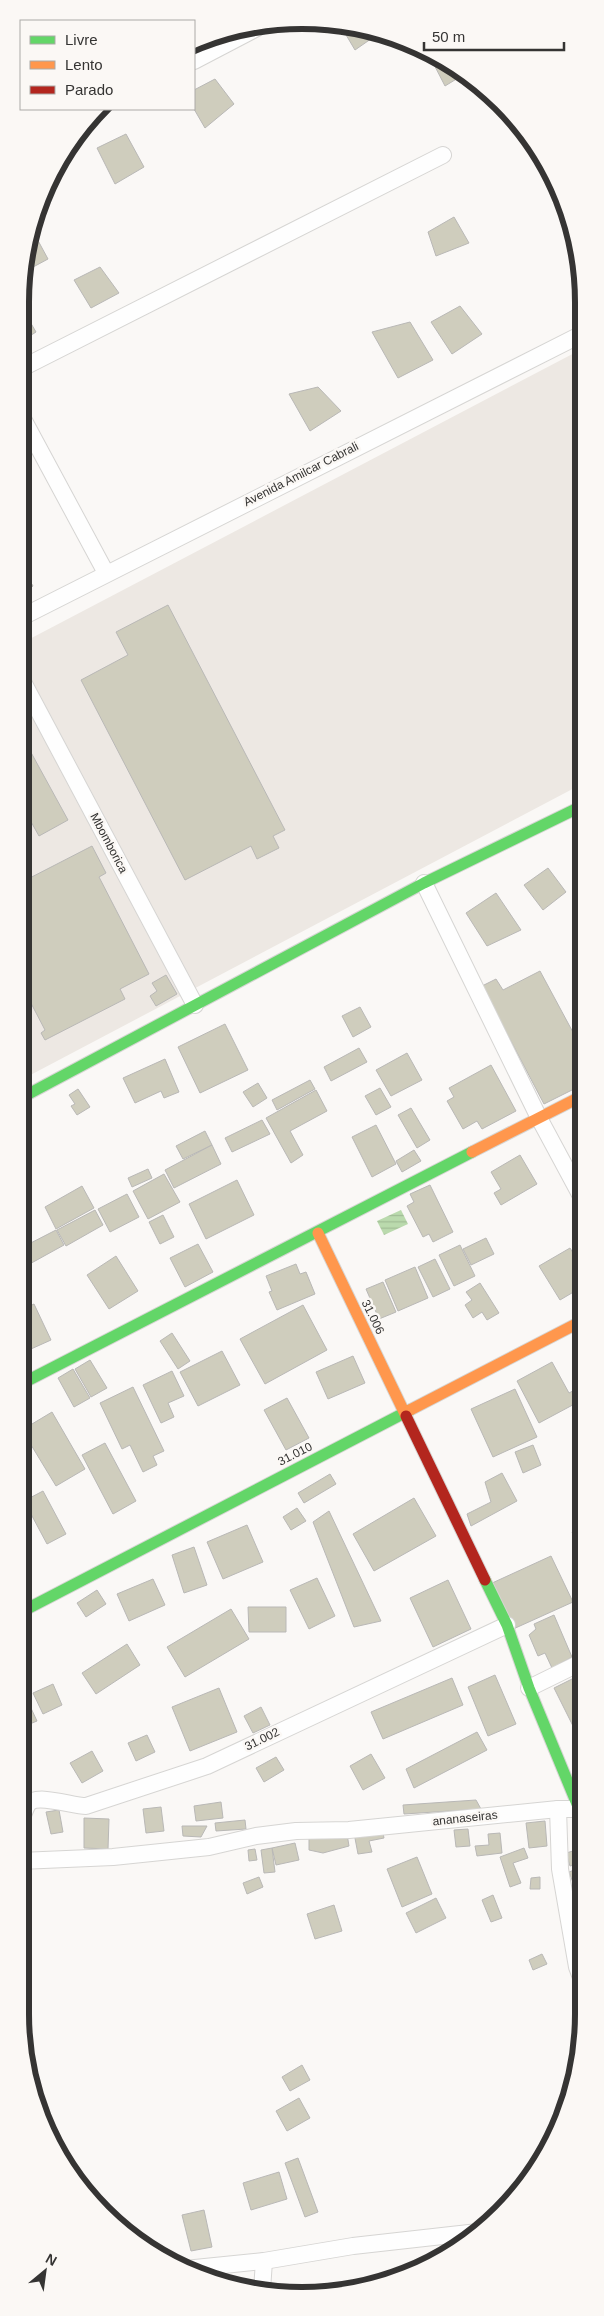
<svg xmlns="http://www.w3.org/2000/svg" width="604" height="2316" viewBox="0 0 604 2316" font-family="Helvetica,sans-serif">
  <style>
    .built { fill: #ede8e3 }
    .water { fill: url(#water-rules) }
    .building { fill: #cfcdbd; stroke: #b9b8b6 }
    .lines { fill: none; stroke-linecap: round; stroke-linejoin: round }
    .street-casing { stroke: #d6d5d3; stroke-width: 18 }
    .fast-casing { stroke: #d6d5d3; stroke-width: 13 }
    .slow-casing { stroke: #d6d5d3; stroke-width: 13 }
    .jam-casing { stroke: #d6d5d3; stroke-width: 13 }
    .street { stroke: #fefefe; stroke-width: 16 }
    .fast { stroke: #63d668; stroke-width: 11 }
    .slow { stroke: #ff974d; stroke-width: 11 }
    .jam { stroke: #b3261e; stroke-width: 11 }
    .labels { text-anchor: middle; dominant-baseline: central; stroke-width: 5; stroke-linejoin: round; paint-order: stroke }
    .street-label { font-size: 12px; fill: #353433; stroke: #fbf8f5 }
    .rim { fill: none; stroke: #353433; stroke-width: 6 }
  </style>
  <defs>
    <pattern id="water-rules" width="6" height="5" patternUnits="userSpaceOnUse" patternTransform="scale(1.25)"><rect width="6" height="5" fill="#badaad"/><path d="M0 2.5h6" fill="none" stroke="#a0bc95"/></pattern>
  </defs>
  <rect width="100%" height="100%" fill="#faf8f6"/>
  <polygon class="built" points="582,349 582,784 21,1080 22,643"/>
  <polygon class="water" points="401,1210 408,1224 384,1235 377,1221"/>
  <g class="building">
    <polygon points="339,23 378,34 355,50"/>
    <polygon points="426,49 427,49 463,75 445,86"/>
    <polygon points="215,79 234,104 205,128 194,109 194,90"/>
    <polygon points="126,134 144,167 115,184 97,148"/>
    <polygon points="454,217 469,243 436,256 428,232"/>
    <polygon points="35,235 48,259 22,273 22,265 32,237"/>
    <polygon points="100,267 119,293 91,308 74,280"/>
    <polygon points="460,306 482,334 452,354 431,322"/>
    <polygon points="22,308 36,332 22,341"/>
    <polygon points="410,322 433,360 398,378 372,332"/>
    <polygon points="318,387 341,411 310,431 289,394"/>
    <polygon points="22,568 33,586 22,594"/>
    <polygon points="168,605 285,830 273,836 279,848 257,859 251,846 185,880 81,680 128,655 116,632"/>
    <polygon points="22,736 68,820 39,836 25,811 22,813"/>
    <polygon points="92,846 106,873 99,877 149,974 120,989 125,999 45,1040 41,1033 45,1030 21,984 22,882"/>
    <polygon points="548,868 566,892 543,910 524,885"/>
    <polygon points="496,893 521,930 487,946 466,913"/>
    <polygon points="540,971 582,1049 582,1085 544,1104 482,986 496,979 503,990"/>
    <polygon points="166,975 177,994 156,1006 150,996 157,991 152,983"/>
    <polygon points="360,1007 371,1027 353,1037 342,1016"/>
    <polygon points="225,1024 248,1070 200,1093 178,1047"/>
    <polygon points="359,1048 367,1062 331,1081 324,1067"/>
    <polygon points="407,1053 422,1080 391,1096 376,1070"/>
    <polygon points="165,1059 179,1092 164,1098 161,1091 135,1103 123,1078"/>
    <polygon points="491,1065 516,1111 482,1129 477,1121 463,1129 447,1101 454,1097 449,1088"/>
    <polygon points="310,1080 315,1089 277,1110 272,1100"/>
    <polygon points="258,1083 267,1098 253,1107 243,1092"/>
    <polygon points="380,1088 391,1107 376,1115 365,1096"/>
    <polygon points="78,1089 90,1107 77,1115 71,1106 75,1104 69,1095"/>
    <polygon points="316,1090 327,1111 290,1131 303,1155 291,1163 266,1118"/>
    <polygon points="411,1108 430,1140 417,1148 398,1115"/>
    <polygon points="262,1120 270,1134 232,1152 225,1138"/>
    <polygon points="376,1125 396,1164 372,1177 352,1137"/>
    <polygon points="205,1131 212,1145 183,1159 176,1146"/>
    <polygon points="212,1145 221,1164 174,1188 165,1170"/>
    <polygon points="414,1150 421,1161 402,1172 396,1161"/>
    <polygon points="520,1155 537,1184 501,1205 494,1193 501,1189 491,1172"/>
    <polygon points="148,1169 152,1178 132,1187 128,1178"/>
    <polygon points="164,1174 180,1202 148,1219 133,1191"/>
    <polygon points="237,1180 254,1215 206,1239 189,1204"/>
    <polygon points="430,1185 453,1232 433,1242 429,1234 423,1237 407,1206 414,1202 410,1194"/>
    <polygon points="82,1186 94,1208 56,1229 45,1207"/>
    <polygon points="127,1194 139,1217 110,1232 98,1209"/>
    <polygon points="95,1210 103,1225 66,1246 57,1230"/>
    <polygon points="163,1215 174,1237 160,1244 149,1222"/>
    <polygon points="56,1230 64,1245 26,1266 21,1257 21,1248"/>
    <polygon points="486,1238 494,1254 471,1265 463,1249"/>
    <polygon points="198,1244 213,1272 185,1287 170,1258"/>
    <polygon points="460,1245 475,1276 454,1286 439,1255"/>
    <polygon points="570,1248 582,1267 582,1287 560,1300 539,1266"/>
    <polygon points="116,1256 138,1291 109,1309 87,1275"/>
    <polygon points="435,1259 450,1289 433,1297 418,1267"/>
    <polygon points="296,1264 300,1274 306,1272 315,1294 277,1310 269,1292 272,1291 266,1276"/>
    <polygon points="415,1267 428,1298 398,1311 385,1280"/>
    <polygon points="383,1282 396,1312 379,1319 366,1289"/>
    <polygon points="480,1283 499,1313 487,1320 482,1312 473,1318 465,1305 472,1300 466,1292"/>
    <polygon points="34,1304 51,1340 22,1353 21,1310"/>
    <polygon points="303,1305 327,1350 265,1384 240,1339"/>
    <polygon points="172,1333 190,1361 178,1369 160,1341"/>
    <polygon points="222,1351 240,1385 198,1406 180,1372"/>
    <polygon points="353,1356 365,1383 328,1399 316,1372"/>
    <polygon points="90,1360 107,1388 91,1397 75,1369"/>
    <polygon points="552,1362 569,1393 582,1386 582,1400 539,1423 517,1381"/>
    <polygon points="73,1369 90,1398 74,1407 58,1378"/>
    <polygon points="172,1371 184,1396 168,1403 174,1417 161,1423 143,1385"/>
    <polygon points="133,1387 164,1451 153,1456 157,1465 143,1472 130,1445 122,1449 100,1403"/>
    <polygon points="515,1389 537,1437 493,1457 471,1409"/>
    <polygon points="287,1398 309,1438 286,1450 264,1410"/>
    <polygon points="21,1407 28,1419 21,1424"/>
    <polygon points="52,1412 85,1469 56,1486 22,1430"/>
    <polygon points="105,1443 136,1501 113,1514 82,1455"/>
    <polygon points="533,1445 541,1465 523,1473 515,1452"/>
    <polygon points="502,1473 517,1501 471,1526 467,1514 491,1502 485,1482"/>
    <polygon points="330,1474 336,1484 304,1503 298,1493"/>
    <polygon points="43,1491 66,1534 47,1544 24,1501"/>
    <polygon points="414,1498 436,1536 374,1571 353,1534"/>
    <polygon points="297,1508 306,1521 291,1530 283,1517"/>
    <polygon points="329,1511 381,1621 354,1627 313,1522"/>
    <polygon points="247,1525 263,1562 223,1579 207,1542"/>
    <polygon points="582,1527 582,1550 572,1532"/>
    <polygon points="194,1547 207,1585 184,1593 172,1555"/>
    <polygon points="551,1556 573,1602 511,1630 490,1584"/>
    <polygon points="317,1578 335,1616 309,1629 290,1590"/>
    <polygon points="153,1579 165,1605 129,1621 117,1594"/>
    <polygon points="448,1580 471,1629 433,1647 410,1598"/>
    <polygon points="97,1590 106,1604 86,1617 77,1603"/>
    <polygon points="248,1607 286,1607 286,1632 249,1632"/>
    <polygon points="231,1609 249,1639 185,1677 167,1647"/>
    <polygon points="554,1615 572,1657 552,1668 545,1653 538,1656 529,1635 536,1629 534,1624"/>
    <polygon points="127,1644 140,1665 96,1694 82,1673"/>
    <polygon points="582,1674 582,1722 573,1726 554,1688"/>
    <polygon points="495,1675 516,1724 488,1736 468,1687"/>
    <polygon points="452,1678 463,1705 383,1739 371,1712"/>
    <polygon points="53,1684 62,1705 43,1714 33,1693"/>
    <polygon points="219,1688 237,1732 190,1751 172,1707"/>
    <polygon points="22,1689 37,1721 20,1728 20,1690"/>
    <polygon points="261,1707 270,1725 253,1733 244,1716"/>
    <polygon points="477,1732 487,1750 414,1788 406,1769"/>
    <polygon points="147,1735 155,1752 136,1761 128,1743"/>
    <polygon points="92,1751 103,1771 82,1783 70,1763"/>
    <polygon points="371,1754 385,1778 363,1790 350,1766"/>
    <polygon points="276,1757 284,1770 264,1782 256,1768"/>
    <polygon points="476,1800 481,1809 404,1814 403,1805"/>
    <polygon points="221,1802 223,1818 196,1821 194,1806"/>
    <polygon points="161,1807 164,1831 146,1833 143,1809"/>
    <polygon points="59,1810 63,1832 51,1834 46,1812"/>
    <polygon points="84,1818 109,1819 108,1849 84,1848"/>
    <polygon points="245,1820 246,1829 216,1831 215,1823"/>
    <polygon points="545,1821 547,1846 529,1848 526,1823"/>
    <polygon points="182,1826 207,1826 201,1837 183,1836"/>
    <polygon points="382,1828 384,1838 369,1841 372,1852 358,1854 354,1833"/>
    <polygon points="468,1829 470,1846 456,1847 454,1830"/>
    <polygon points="500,1833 502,1853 477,1856 475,1846 489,1845 488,1834"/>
    <polygon points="309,1834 347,1834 349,1846 323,1853 309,1850"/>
    <polygon points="295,1843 299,1860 276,1865 272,1848"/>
    <polygon points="272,1848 275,1872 264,1873 261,1850"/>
    <polygon points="524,1848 528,1858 513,1863 521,1883 510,1887 500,1857"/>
    <polygon points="255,1849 257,1860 249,1861 248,1850"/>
    <polygon points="580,1849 582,1863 570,1866 566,1853"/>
    <polygon points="417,1857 432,1894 402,1907 387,1869"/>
    <polygon points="582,1867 582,1900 580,1901 569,1872"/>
    <polygon points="259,1877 263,1887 247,1894 243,1883"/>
    <polygon points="540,1877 540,1889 530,1889 531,1878"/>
    <polygon points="493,1895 502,1918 491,1922 482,1900"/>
    <polygon points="436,1898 446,1918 416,1933 406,1913"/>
    <polygon points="334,1905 342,1931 315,1939 307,1914"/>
    <polygon points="542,1954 547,1964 533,1970 529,1960"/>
    <polygon points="302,2065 310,2080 290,2091 282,2077"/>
    <polygon points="299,2098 310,2118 287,2131 276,2111"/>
    <polygon points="298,2158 318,2212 305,2217 285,2163"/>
    <polygon points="279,2172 287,2199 251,2210 243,2183"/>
    <polygon points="204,2210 212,2247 191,2251 182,2215"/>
  </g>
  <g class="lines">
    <defs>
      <g id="street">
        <polyline points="194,61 257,28"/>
        <polyline points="22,368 443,155"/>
        <polyline points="22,417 106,573"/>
        <polyline points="22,617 582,334"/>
        <polyline points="22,680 195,1005"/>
        <polyline points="424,883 539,1118 582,1198"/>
        <polyline points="529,1688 582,1662"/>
        <polyline points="558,1809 560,1869 577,1967 582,1980"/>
        <path d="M20 1822C23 1816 25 1809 28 1804 37 1793 72 1806 86 1806L207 1766 507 1625"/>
        <polyline points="20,1861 113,1857 209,1847 256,1836 296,1831 349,1830 558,1809 582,1809"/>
        <polyline points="185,2269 264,2261 353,2246 478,2232"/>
        <polyline points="262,2290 264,2261"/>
      </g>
      <g id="fast">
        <polyline points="21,1098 424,883 582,806"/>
        <polyline points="21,1384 472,1152"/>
        <polyline points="485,1580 507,1625 529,1688 579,1809"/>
        <polyline points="21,1612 410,1410"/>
      </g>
      <g id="slow">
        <polyline points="472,1152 582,1096"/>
        <polyline points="318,1233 406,1416"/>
        <polyline points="410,1410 582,1321"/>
      </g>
      <polyline id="jam" points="406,1416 485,1580"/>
    </defs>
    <use href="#street" class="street-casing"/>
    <use href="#fast" class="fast-casing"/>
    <use href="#slow" class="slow-casing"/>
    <use href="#jam" class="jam-casing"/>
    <use href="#street" class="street"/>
    <use href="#fast" class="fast"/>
    <use href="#slow" class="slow"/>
    <use href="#jam" class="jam"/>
  </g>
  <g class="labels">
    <g class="street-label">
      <text transform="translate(301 474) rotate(-27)">Avenida Amilcar Cabrali</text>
      <text transform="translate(109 843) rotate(62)">Mbomborica</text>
      <text transform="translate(373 1317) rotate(64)">31.006</text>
      <text transform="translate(295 1454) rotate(-27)">31.010</text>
      <text transform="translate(262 1739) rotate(-26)">31.002</text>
      <text transform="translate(465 1818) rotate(-6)">ananaseiras</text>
    </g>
  </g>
  <path d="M0 0H604V2316H0ZM302 29H302A273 273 0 0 1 575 302V2014A273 273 0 0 1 302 2287H302A273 273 0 0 1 29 2014V302A273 273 0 0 1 302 29Z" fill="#fbf8f5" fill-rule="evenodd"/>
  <path class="rim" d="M302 29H302A273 273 0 0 1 575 302V2014A273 273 0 0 1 302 2287H302A273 273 0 0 1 29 2014V302A273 273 0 0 1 302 29Z"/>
  <rect x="20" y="20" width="175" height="90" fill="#fbf8f5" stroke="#acaaa7"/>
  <rect x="30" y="36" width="25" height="8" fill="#63d668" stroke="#acaaa7"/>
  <text x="65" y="45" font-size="15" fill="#353433">Livre</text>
  <rect x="30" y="61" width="25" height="8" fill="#ff974d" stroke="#acaaa7"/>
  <text x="65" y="70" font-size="15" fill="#353433">Lento</text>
  <rect x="30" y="86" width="25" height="8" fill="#b3261e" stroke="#acaaa7"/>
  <text x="65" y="95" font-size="15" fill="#353433">Parado</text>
  <g transform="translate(45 2271) rotate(29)" stroke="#fbf8f5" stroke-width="4" paint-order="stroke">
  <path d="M0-4L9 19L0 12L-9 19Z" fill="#353433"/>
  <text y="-8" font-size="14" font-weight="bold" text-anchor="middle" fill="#353433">N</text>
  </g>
  <path d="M424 42v8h140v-8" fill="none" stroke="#353433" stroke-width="2.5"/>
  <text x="432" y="42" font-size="15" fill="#353433" stroke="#fbf8f5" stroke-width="4" paint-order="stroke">50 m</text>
</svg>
